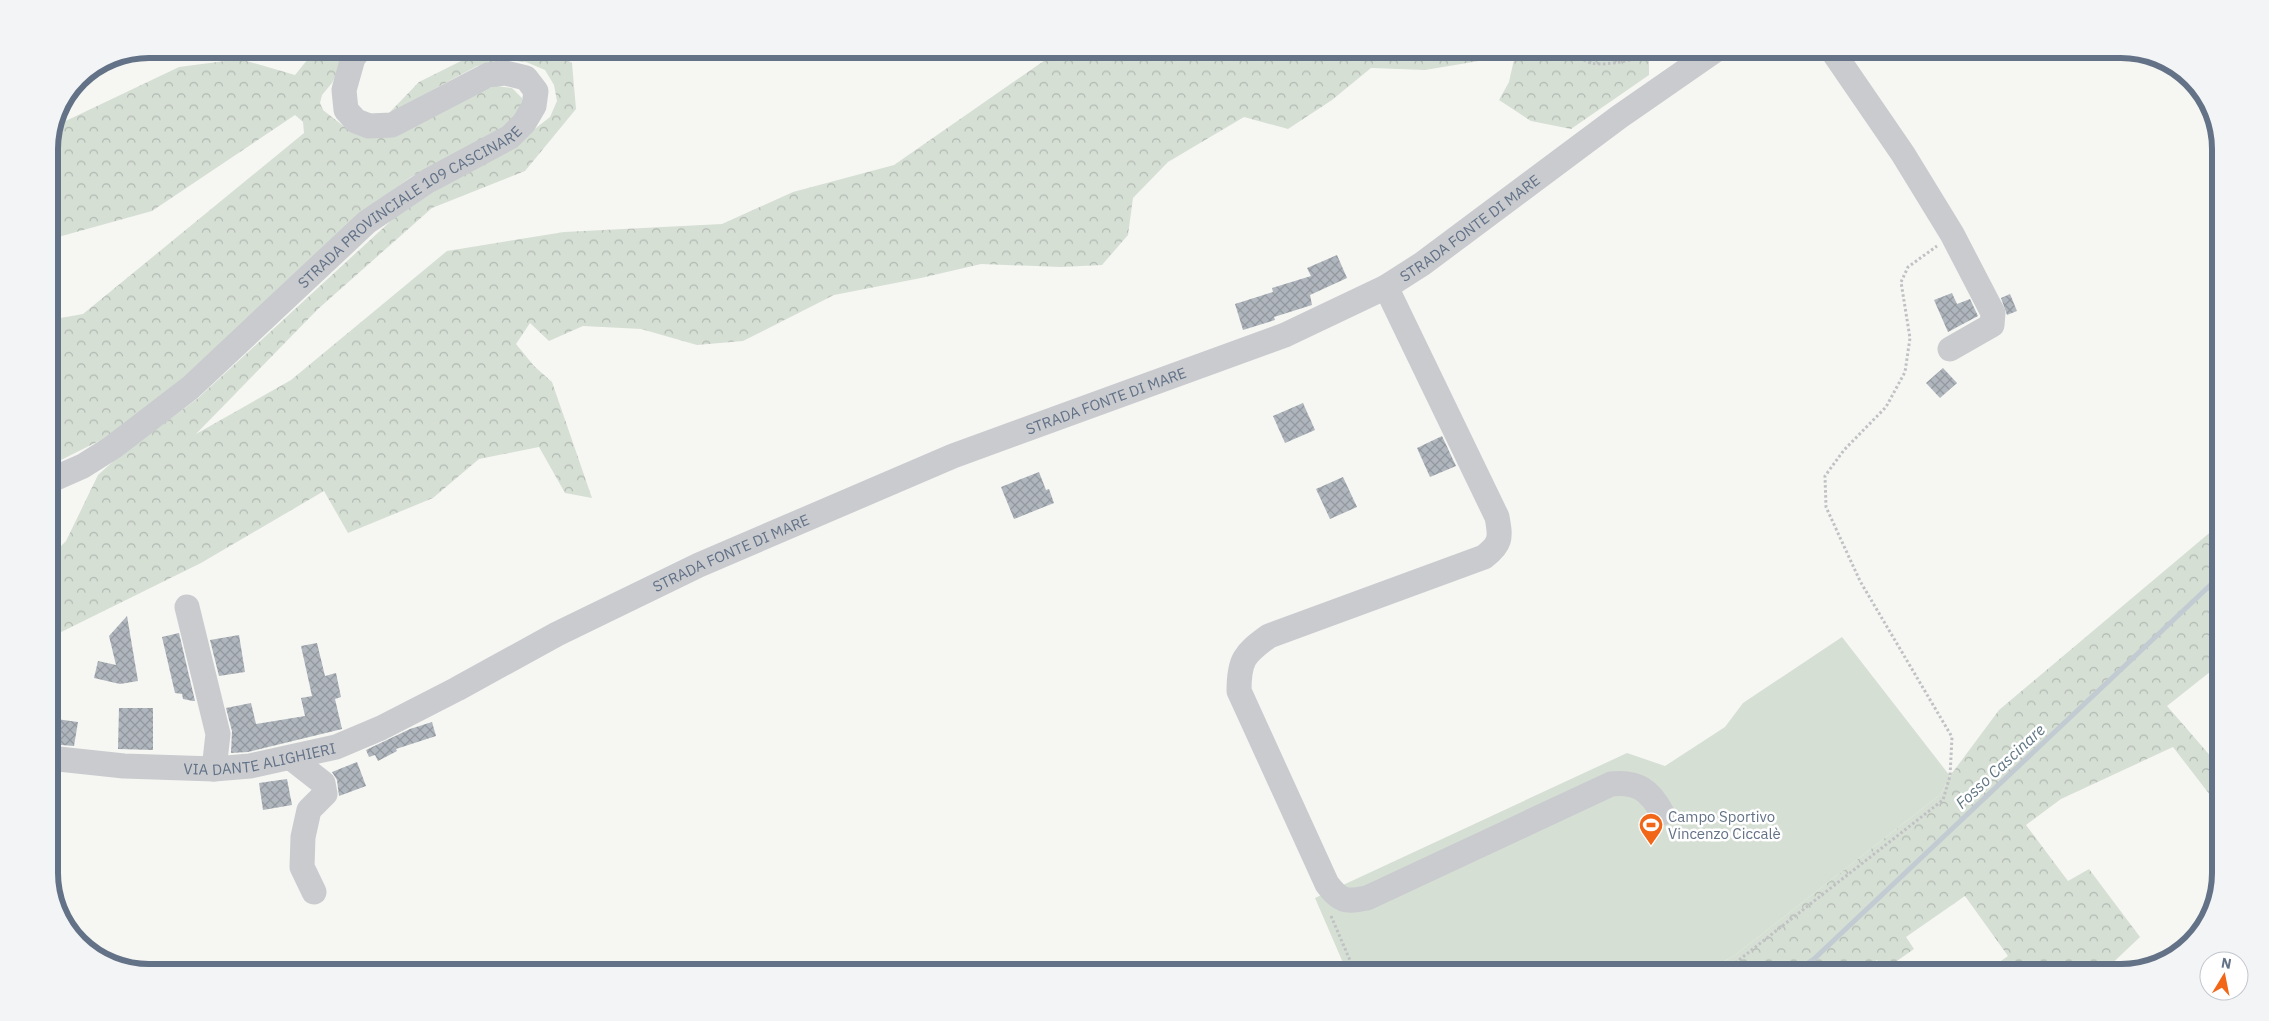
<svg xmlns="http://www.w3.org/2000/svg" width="2269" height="1021" viewBox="0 0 2269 1021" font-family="'IBM Plex Sans',sans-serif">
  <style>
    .forest { fill: url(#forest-crowns) }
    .garden { fill: #d6dfd4 }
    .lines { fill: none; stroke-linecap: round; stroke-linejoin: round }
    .stream { stroke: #c2cbd2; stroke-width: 5 }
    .building { fill: url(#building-cross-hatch) }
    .path { stroke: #bfc1c4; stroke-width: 3; stroke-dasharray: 2.5 2.5; stroke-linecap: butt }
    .minor { stroke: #c9cbcf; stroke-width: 25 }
    .labels { text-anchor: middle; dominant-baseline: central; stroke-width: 5; stroke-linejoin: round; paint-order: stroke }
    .street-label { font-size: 15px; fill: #637287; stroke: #fff }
    .poi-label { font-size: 15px; fill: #637287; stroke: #fff; text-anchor: start }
    .water-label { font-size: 16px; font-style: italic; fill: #5f7583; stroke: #fff }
    .rim { fill: none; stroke: #637287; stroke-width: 6 }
  </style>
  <defs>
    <pattern id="forest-crowns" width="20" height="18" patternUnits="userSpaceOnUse" patternTransform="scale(1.25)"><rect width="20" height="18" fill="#d6dfd4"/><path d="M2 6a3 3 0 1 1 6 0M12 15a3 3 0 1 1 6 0" fill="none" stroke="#b1b9b2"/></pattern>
    <pattern id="building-cross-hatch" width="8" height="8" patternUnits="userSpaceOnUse" patternTransform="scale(1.25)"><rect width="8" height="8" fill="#b0b6bd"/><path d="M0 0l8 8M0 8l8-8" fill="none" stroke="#93989f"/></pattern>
  </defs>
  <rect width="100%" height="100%" fill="#f6f7f3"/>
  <g class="forest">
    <polygon points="316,49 350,49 332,83 322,95 320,103 323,110 346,128 496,86 512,88 522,98 522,111 513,122 411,177 364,211 167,393 105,438 49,466 49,320 83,314 304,133 303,122 295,115 152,211 51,239 49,230 49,142 53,127 179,67 240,59 295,75"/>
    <polygon points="498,49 550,49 572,63 576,109 525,171 432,208 318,309 196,434 291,380 447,251 564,232 722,224 793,192 894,165 1061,49 1649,49 1649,75 1571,129 1531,121 1499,100 1509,82 1515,55 1425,70 1371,68 1332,100 1288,129 1244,117 1168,162 1133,198 1128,235 1102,265 1061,267 981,264 921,278 834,295 743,341 697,345 641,329 583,326 549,341 530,323 516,344 534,366 552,382 592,498 565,493 539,447 479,459 433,498 348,533 324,491 201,563 49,638 49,558 66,541 98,475 118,457 197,399 394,218 443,186 504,153 550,117 557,101 554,85 545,70 526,62 506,60 477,66 388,114 419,82 475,54"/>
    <polygon points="2220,524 2220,664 2167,706 2220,767 2220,808 2173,747 2061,799 2026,825 2068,881 2089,869 2140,937 2103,972 1985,972 2008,956 1965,896 1906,937 1914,949 1884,970 1877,960 1859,972 1704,972 1734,956 1941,794 1950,776 1999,710"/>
  </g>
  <polygon class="garden" points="1842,637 1950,776 1941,794 1734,956 1704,972 1347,972 1315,898 1627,753 1665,766 1725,727 1743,703"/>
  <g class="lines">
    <polyline class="stream" points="1795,972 1814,959 2220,576"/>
  </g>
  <g class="building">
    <polygon points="1337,255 1347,278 1310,295 1312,305 1274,317 1275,320 1243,330 1235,304 1273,292 1272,288 1311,276 1307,268"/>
    <polygon points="1952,293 1957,304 1970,299 1978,316 1948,332 1934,300"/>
    <polygon points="2010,294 2017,311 2007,315 2001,298"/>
    <polygon points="1943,368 1957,383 1940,398 1926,383"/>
    <polygon points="1303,403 1315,430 1285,443 1273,416"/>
    <polygon points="1442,436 1456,466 1430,477 1417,448"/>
    <polygon points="1039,472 1046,490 1049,489 1054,503 1014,519 1001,487"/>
    <polygon points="1343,477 1357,507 1330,519 1316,489"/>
    <polygon points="127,616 138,681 120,684 94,678 98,661 116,665 109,636"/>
    <polygon points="179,633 195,701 193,701 183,699 182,694 175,693 162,637"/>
    <polygon points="239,635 245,672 219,676 210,640"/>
    <polygon points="317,643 325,676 336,673 341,697 335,699 342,729 248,752 231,753 232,731 226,708 251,703 256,724 305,716 301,698 312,696 301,646"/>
    <polygon points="119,708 153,708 153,750 118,749"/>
    <polygon points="49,718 78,722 74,746 49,744"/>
    <polygon points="432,722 436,736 396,749 397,751 378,761 375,755 369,757 366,750 410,729"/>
    <polygon points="357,762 366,786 339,796 337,780 332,772"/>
    <polygon points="287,779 292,805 263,810 259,783"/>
  </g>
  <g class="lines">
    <g class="path">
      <path d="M1567 49C1573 54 1582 60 1591 63 1609 67 1647 57 1664 49"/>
      <polyline points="1331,916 1355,972"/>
      <polyline points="1698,972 1711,966 1730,967 1943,800 1950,776 1952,737 1860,581 1826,507 1825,476 1844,450 1886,407 1905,372 1910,338 1901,282 1908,267 1937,246"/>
    </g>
    <g class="minor">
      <polyline points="1831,49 1903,154 1952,234 1993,313 1992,325 1950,349"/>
      <path d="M1386 287 1497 517C1501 538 1501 544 1484 557L1269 636C1244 654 1239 660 1239 691L1327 884C1341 902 1345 902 1367 898L1611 784C1637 781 1650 790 1662 813"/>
      <path id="s1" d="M49 481 83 466 113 447 190 388 367 222 428 181 510 137 524 123 534 106 536 91 526 78 505 73 488 75 392 125 369 126 356 121 346 110 344 90 353 58 360 49"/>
      <polyline points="187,607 218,734 214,769"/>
      <path id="s2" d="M49 758 124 766 214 769 250 766 336 747 381 728 457 689 557 634 699 565 953 456 1285 335 1386 287 1422 264 1619 117 1717 49"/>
      <polyline points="291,758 323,783 325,794 309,810 303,837 302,867 314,892"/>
    </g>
  </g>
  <defs>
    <symbol id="stadium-pin" viewBox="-11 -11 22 30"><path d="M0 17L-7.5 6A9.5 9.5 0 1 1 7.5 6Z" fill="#f26618" stroke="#fff"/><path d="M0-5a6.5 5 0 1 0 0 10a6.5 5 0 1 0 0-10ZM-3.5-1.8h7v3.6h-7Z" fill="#fff"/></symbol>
  </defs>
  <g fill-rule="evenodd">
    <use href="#stadium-pin" x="1637" y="811" width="28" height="38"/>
  </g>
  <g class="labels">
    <g class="street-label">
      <text stroke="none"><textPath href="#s1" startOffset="456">STRADA PROVINCIALE 109 CASCINARE</textPath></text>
      <text stroke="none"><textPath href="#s2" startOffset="1540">STRADA FONTE DI MARE</textPath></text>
      <text stroke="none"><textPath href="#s2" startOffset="1135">STRADA FONTE DI MARE</textPath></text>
      <text stroke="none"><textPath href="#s2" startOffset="730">STRADA FONTE DI MARE</textPath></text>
      <text stroke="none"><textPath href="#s2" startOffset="212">VIA DANTE ALIGHIERI</textPath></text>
    </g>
    <g class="poi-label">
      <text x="1668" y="816">Campo Sportivo<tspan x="1668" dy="17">Vincenzo Ciccalè</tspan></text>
    </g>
    <g class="water-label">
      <text transform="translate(2000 766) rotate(-43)">Fosso Cascinare</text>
    </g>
  </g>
  <path d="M0 0H2269V1021H0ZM149 58H2121A91 91 0 0 1 2212 149V873A91 91 0 0 1 2121 964H149A91 91 0 0 1 58 873V149A91 91 0 0 1 149 58Z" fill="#f3f4f5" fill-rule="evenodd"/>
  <path class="rim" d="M149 58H2121A91 91 0 0 1 2212 149V873A91 91 0 0 1 2121 964H149A91 91 0 0 1 58 873V149A91 91 0 0 1 149 58Z"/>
  <g transform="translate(2224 976) rotate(10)"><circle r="24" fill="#ffffff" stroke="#c1c7cf"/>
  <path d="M0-4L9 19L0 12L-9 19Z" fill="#f26618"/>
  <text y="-8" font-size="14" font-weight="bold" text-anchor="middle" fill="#637287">N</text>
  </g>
</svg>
